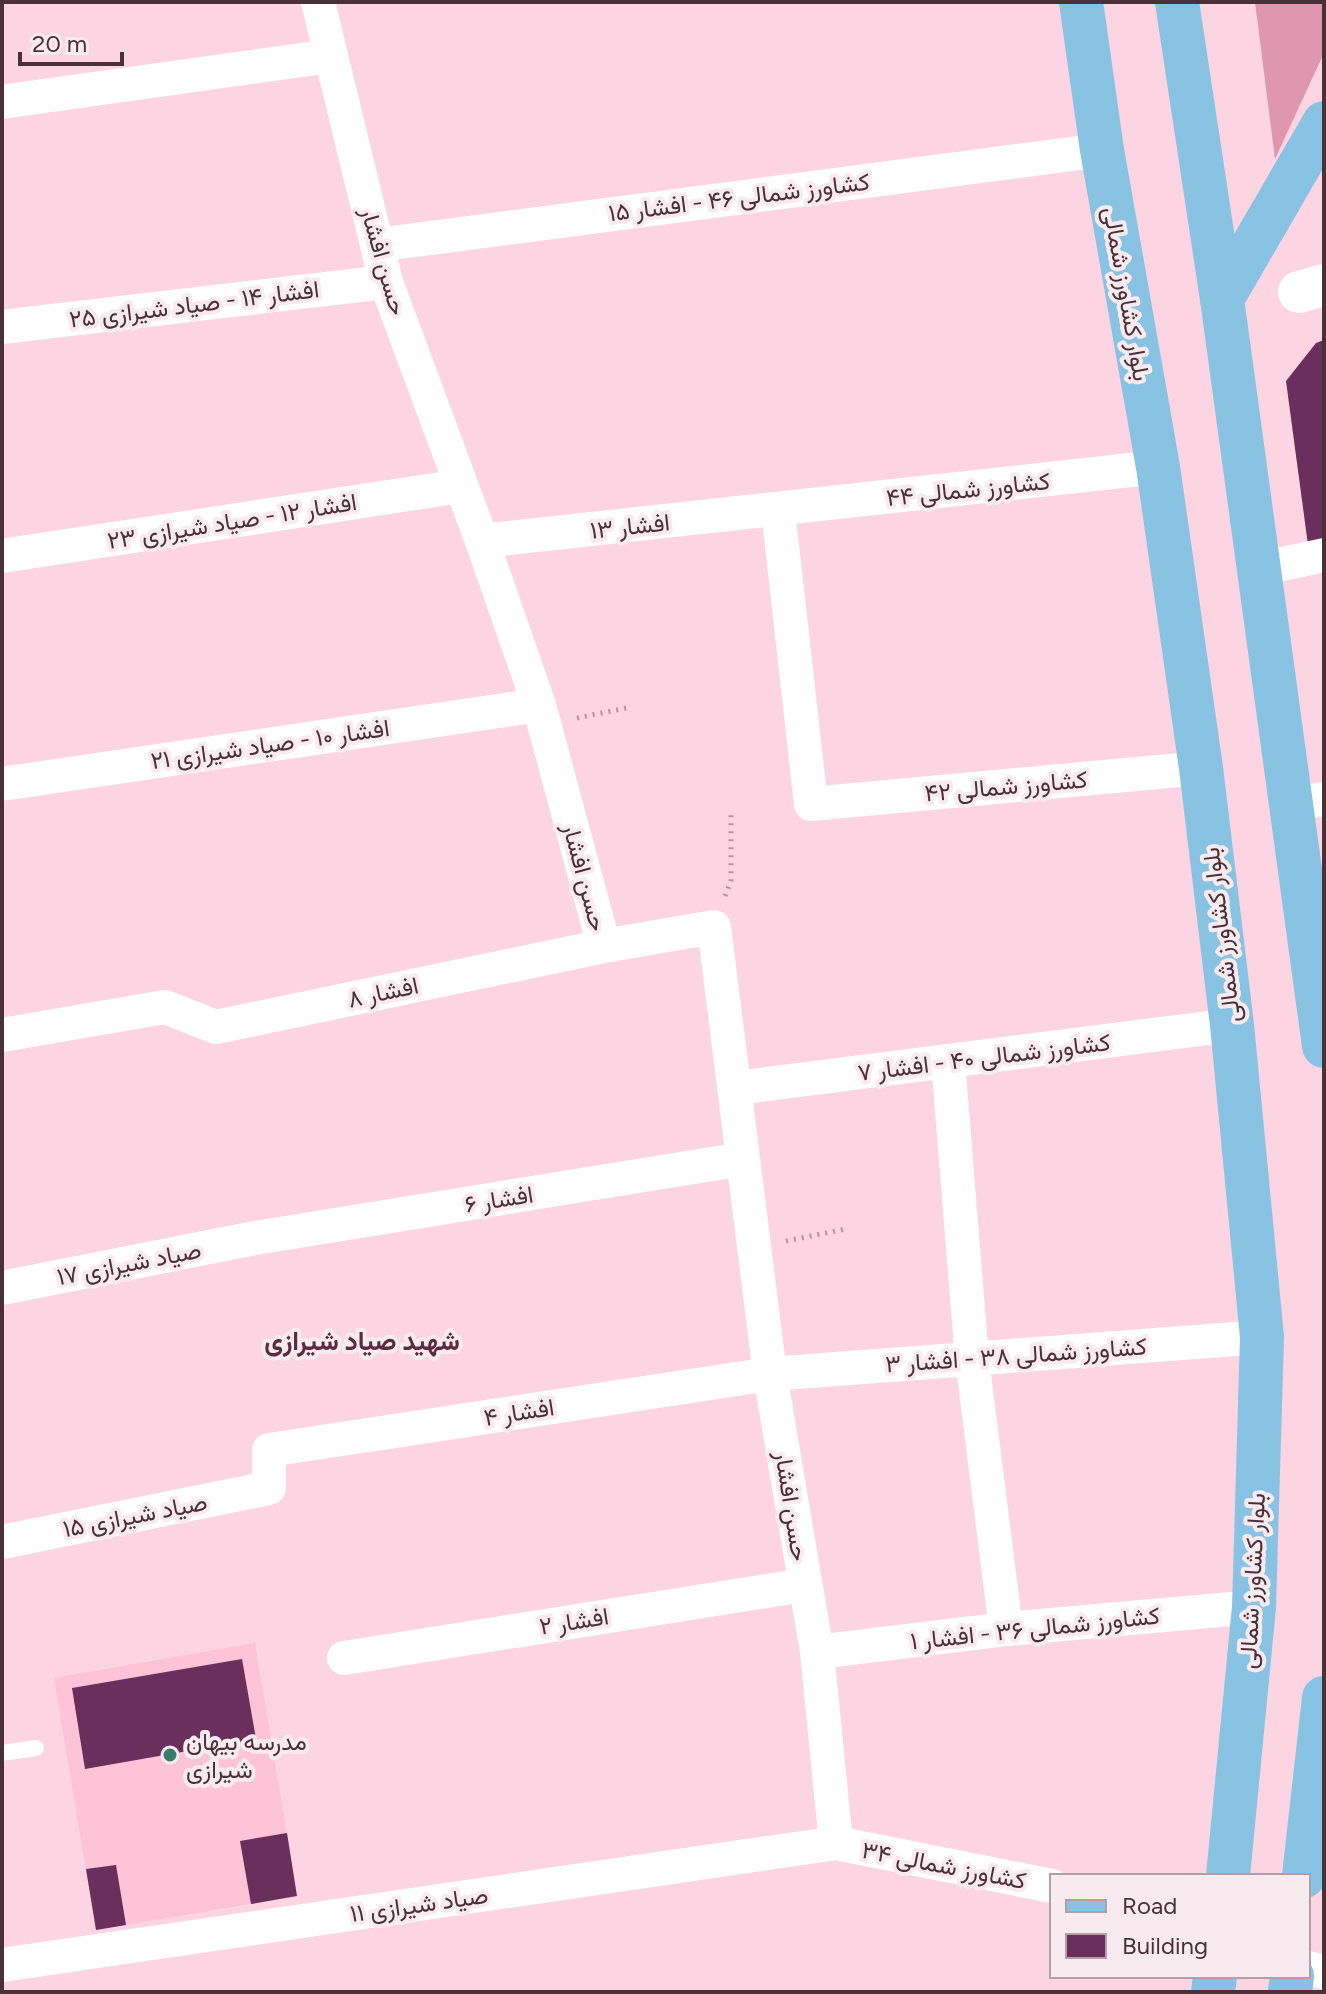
<svg xmlns="http://www.w3.org/2000/svg" width="1326" height="1994" viewBox="0 0 1326 1994" font-family="Figtree,Vazirmatn,sans-serif">
  <style>
    .built { fill: #fdc3d6 }
    .green { fill: #de97af }
    .building { fill: #6a2f5c }
    .lines { fill: none; stroke-linecap: round; stroke-linejoin: round }
    .path { stroke: #b694a0; stroke-width: 5; stroke-dasharray: 2 6; stroke-linecap: butt }
    .service { stroke: #fff; stroke-width: 16 }
    .minor { stroke: #fff; stroke-width: 34 }
    .tertiary { stroke: #fff; stroke-width: 42 }
    .primary { stroke: #88c3e3; stroke-width: 44 }
    .poi-dot { fill: #397b6d; stroke: #f8ebef; stroke-width: 3 }
    .labels { text-anchor: middle; dominant-baseline: central; stroke-width: 8; stroke-linejoin: round; paint-order: stroke }
    .street-label { font-size: 24px; fill: #493039; stroke: #f8ebef }
    .poi-label { font-size: 24px; fill: #493039; stroke: #f8ebef; text-anchor: start }
    .neighbourhood-label { font-size: 26px; font-weight: bold; fill: #5d2b3e; stroke: #f8ebef }
  </style>
  <rect width="100%" height="100%" fill="#fdd5e2"/>
  <polygon class="built" points="255,1643 297,1896 96,1930 54,1678"/>
  <polygon class="green" points="1255,2 1324,2 1324,53 1275,159"/>
  <g class="building">
    <polygon points="1324,340 1324,542 1308,545 1286,381 1316,343"/>
    <polygon points="242,1659 256,1739 85,1769 72,1688"/>
    <polygon points="287,1833 297,1896 251,1904 240,1841"/>
    <polygon points="116,1865 126,1925 96,1930 86,1869"/>
  </g>
  <g class="lines">
    <g class="path">
      <polyline points="577,718 631,707"/>
      <polyline points="725,896 731,881 731,814"/>
      <polyline points="786,1241 846,1229"/>
    </g>
    <polyline class="service" points="2,1753 36,1748"/>
    <g class="minor">
      <polyline points="318,2 386,282 482,541 539,705 604,946 714,927 770,1374 817,1652 836,1843"/>
      <polyline points="2,102 330,56"/>
      <polyline points="377,245 1102,150"/>
      <polyline points="2,327 386,282"/>
      <polyline points="778,510 811,804 1201,768"/>
      <polyline points="482,541 1158,467"/>
      <polyline points="2,556 461,486"/>
      <polyline points="1259,569 1324,555"/>
      <polyline points="2,784 539,705"/>
      <polyline points="1292,804 1324,799"/>
      <polyline points="2,1035 165,1007 216,1027 604,946"/>
      <polyline points="948,1061 972,1359 1006,1629"/>
      <polyline points="736,1088 1232,1025"/>
      <polyline points="2,1288 255,1238 743,1159"/>
      <polyline points="2,1542 269,1488 269,1450 770,1374 1262,1337"/>
      <polyline points="817,1652 1006,1629 1254,1607"/>
      <polyline points="344,1658 804,1585"/>
      <polyline points="2,1965 836,1843 1052,1886"/>
      <polyline points="1308,1968 1324,1972"/>
    </g>
    <polyline class="tertiary" points="1299,292 1324,285"/>
    <g class="primary">
      <polyline points="1081,2 1102,150 1158,467 1201,768 1232,1025 1262,1337 1254,1607 1228,1876"/>
      <polyline points="1177,2 1222,299 1324,1046"/>
      <polyline points="1222,299 1324,123"/>
      <polyline points="1304,1876 1324,1698"/>
      <polyline points="1213,1992 1215,1976"/>
      <polyline points="1290,1992 1292,1976"/>
    </g>
  </g>
  <circle class="poi-dot" cx="170" cy="1755" r="8"/>
  <g class="labels">
    <g class="street-label">
      <text transform="translate(739 197) rotate(-7)">کشاورز شمالی ۴۶ - افشار ۱۵</text>
      <text transform="translate(384 261) rotate(74)">حسن افشار</text>
      <text transform="translate(1127 294) rotate(80)">بلوار کشاورز شمالی</text>
      <text transform="translate(194 304) rotate(-7)">افشار ۱۴ - صیاد شیرازی ۲۵</text>
      <text transform="translate(968 489) rotate(-6)">کشاورز شمالی ۴۴</text>
      <text transform="translate(232 521) rotate(-9)">افشار ۱۲ - صیاد شیرازی ۲۳</text>
      <text transform="translate(630 526) rotate(-6)">افشار ۱۳</text>
      <text transform="translate(270 744) rotate(-8)">افشار ۱۰ - صیاد شیرازی ۲۱</text>
      <text transform="translate(1006 786) rotate(-5)">کشاورز شمالی ۴۲</text>
      <text transform="translate(585 877) rotate(75)">حسن افشار</text>
      <text transform="translate(1221 935) rotate(-97)">بلوار کشاورز شمالی</text>
      <text transform="translate(383 992) rotate(-12)">افشار ۸</text>
      <text transform="translate(984 1057) rotate(-7)">کشاورز شمالی ۴۰ - افشار ۷</text>
      <text transform="translate(499 1199) rotate(-9)">افشار ۶</text>
      <text transform="translate(129 1263) rotate(-11)">صیاد شیرازی ۱۷</text>
      <text transform="translate(1016 1355) rotate(-4)">کشاورز شمالی ۳۸ - افشار ۳</text>
      <text transform="translate(519 1412) rotate(-9)">افشار ۴</text>
      <text transform="translate(792 1506) rotate(81)">حسن افشار</text>
      <text transform="translate(135 1515) rotate(-11)">صیاد شیرازی ۱۵</text>
      <text transform="translate(1252 1581) rotate(-87)">بلوار کشاورز شمالی</text>
      <text transform="translate(574 1621) rotate(-9)">افشار ۲</text>
      <text transform="translate(1035 1628) rotate(-6)">کشاورز شمالی ۳۶ - افشار ۱</text>
      <text transform="translate(944 1865) rotate(11)">کشاورز شمالی ۳۴</text>
      <text transform="translate(419 1904) rotate(-8)">صیاد شیرازی ۱۱</text>
    </g>
    <g class="poi-label">
      <text x="186" y="1741">مدرسه بیهان<tspan x="186" dy="28">شیرازی</tspan></text>
    </g>
    <g class="neighbourhood-label">
      <text x="362" y="1341">شهید صیاد شیرازی</text>
    </g>
  </g>
  <rect width="1326" height="1994" fill="none" stroke="#493039" stroke-width="8"/>
  <rect x="1050" y="1874" width="260" height="104" fill="#f8ebef" stroke="#b2a0a6" stroke-width="2"/>
  <rect x="1066" y="1900" width="40" height="12" fill="#88c3e3" stroke="#b2a0a6" stroke-width="2"/>
  <text x="1122" y="1914" font-size="24" fill="#493039">Road</text>
  <rect x="1066" y="1934" width="40" height="24" fill="#6a2f5c" stroke="#b2a0a6" stroke-width="2"/>
  <text x="1122" y="1954" font-size="24" fill="#493039">Building</text>
  <path d="M20 52v12h102v-12" fill="none" stroke="#493039" stroke-width="4"/>
  <text x="32" y="52" font-size="24" fill="#493039" stroke="#f8ebef" stroke-width="6" paint-order="stroke">20 m</text>
</svg>
